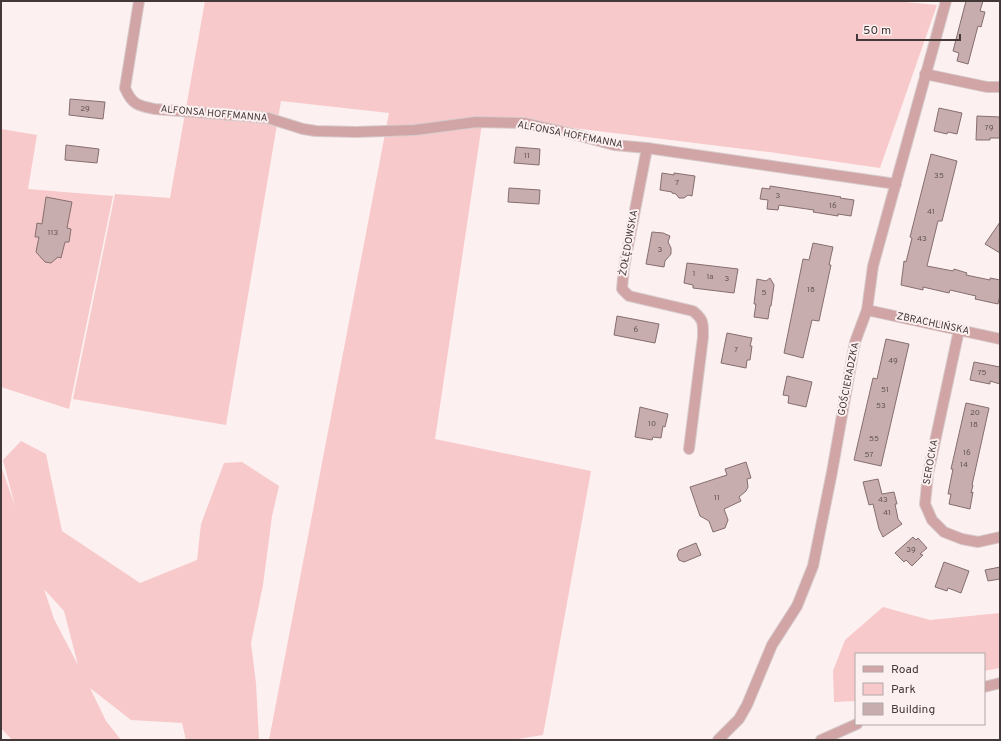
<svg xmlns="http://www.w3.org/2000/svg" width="1001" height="741" viewBox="0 0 1001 741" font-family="Overpass,sans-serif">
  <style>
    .green { fill: #f8c9cb; fill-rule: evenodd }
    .building { fill: #c8adae; stroke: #866e6f }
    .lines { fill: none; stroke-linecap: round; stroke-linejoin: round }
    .minor-casing { stroke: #d7cbcb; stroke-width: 12 }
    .minor { stroke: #d1a4a6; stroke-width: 10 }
    .labels { text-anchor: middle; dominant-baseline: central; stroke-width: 4; stroke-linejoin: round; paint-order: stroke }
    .number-label { font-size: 8px; fill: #655656 }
    .street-label { font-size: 10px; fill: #443939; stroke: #fcf0f0 }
  </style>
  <rect width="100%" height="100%" fill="#fcf0f0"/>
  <g class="green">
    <polygon points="205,1 895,1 937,5 880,168 769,152 483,117 435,439 591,471 543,735 511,740 269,740 389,113 281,101 226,425 73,399 115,194 170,198"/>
    <polygon points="1,129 37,135 28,189 113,196 69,409 1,387"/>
    <path d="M21 441 46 454 62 531 140 583 197 560 201 524 224 463 242 462 279 486 272 516 263 585 251 643 256 683 259 740H186L182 723 131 720 90 688 106 721 121 740H12L1 728V466L15 506 3 460ZM44 589 64 611 78 665 54 619Z"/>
    <polygon points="883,607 930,620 1000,613 1000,668 984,671 984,654 856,654 856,701 834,702 833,671 845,640"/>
  </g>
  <g class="building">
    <polygon points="966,1 983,1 980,11 985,12 981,27 978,26 968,64 957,61 959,53 953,51"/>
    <polygon points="70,99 105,102 103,119 69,115"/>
    <polygon points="939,108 962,113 957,134 948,132 947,134 934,131"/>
    <polygon points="977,116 1000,117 1000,138 990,138 990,140 976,140"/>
    <polygon points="66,145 99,149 97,163 65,160"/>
    <polygon points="516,147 540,149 539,165 514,163"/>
    <polygon points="931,154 957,161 942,221 938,221 927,266 953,271 954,269 967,273 966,275 990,280 990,278 1000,280 1000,295 998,304 975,299 976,296 950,290 949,293 923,287 923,290 901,285 904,261 906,262 912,238 910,237"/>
    <polygon points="662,173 674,175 674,173 695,176 692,196 688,195 684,198 679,198 676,194 672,193 672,192 660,190"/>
    <polygon points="770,186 841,197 840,198 854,200 851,216 838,214 838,216 813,212 814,210 779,205 778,210 767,209 768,200 760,199 762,188 770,189"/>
    <polygon points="509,188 540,190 539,204 508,202"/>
    <polygon points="46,197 72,202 67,228 71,229 69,242 65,242 61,258 58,257 51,263 45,262 36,252 39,237 35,237 37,223 42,224"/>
    <polygon points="1000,222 1000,253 985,244"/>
    <polygon points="652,232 663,233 670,236 668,242 671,248 671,254 665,261 664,267 646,264"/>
    <polygon points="813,243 833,247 829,265 831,265 819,321 812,320 803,358 784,353 803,259 809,260"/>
    <polygon points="687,263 738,269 734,293 693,288 693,285 684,283"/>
    <polygon points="770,278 774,285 771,306 770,306 768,319 754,317 756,304 754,304 757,279 766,281"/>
    <polygon points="617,316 659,324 655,343 614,335"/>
    <polygon points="727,333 752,338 750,346 752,346 750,360 747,360 746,368 721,363"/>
    <polygon points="886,339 909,344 881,466 854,460 873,378 877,379"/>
    <polygon points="974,362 1000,367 1000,384 990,381 990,384 970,380"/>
    <polygon points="787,376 812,382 806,407 788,403 789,396 783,395"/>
    <polygon points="966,403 989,408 972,485 973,485 971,493 973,492 970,509 949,504 951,494 948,494 953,469 951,469"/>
    <polygon points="640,407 668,414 665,427 663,426 661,438 653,437 652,440 635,437"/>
    <polygon points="746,462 751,478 747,479 748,487 746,491 739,497 741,501 724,509 728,520 725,528 713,532 709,521 700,516 690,487 727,475 725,469"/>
    <polygon points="878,479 882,494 894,492 897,504 895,504 898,519 902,524 883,537 879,529 873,504 869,505 863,482"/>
    <polygon points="913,537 916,540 918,538 927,548 920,554 923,555 912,566 906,560 904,562 895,553"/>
    <polygon points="696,543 701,555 684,562 679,560 677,555 679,550"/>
    <polygon points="944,562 969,571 961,593 948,588 947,591 935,587"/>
    <polygon points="1000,567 1000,579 988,581 985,570"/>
  </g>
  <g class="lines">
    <defs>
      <g id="minor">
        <path d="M139 1 125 88C132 105 139 106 155 109L268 118 303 129 316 131 356 132 415 130 476 122 525 123 577 135 614 145 647 148 896 184"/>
        <polyline points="925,74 987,87 1000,87"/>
        <path d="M647 148 624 267 622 289 629 296 693 311C704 320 703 323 703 337L689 449"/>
        <polyline points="867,310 1000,339"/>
        <polyline points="959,330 928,474 925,504 932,520 944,532 962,539 978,542 1000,537"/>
        <polyline points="984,687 1000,683"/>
        <polyline points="718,740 739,719 747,705 772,645 797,606 813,566 832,472 855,342 867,310 873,266 946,1"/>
        <polyline points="821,740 857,724"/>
      </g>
    </defs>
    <use href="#minor" class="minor-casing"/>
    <use href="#minor" class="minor"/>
  </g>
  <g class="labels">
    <g class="number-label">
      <text x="85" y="109">29</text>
      <text x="989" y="128">79</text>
      <text x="527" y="156">11</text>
      <text x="939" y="176">35</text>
      <text x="677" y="183">7</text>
      <text x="778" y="196">3</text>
      <text x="833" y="206">16</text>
      <text x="931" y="212">41</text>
      <text x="53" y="233">113</text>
      <text x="922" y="239">43</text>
      <text x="660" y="250">3</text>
      <text x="694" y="274">1</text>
      <text x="710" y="277">1a</text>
      <text x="727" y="279">3</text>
      <text x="811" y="290">18</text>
      <text x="764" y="293">5</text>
      <text x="636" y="330">6</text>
      <text x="736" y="350">7</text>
      <text x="893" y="361">49</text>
      <text x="982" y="373">75</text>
      <text x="885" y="390">51</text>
      <text x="881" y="406">53</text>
      <text x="975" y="413">20</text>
      <text x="652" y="424">10</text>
      <text x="974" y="425">18</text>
      <text x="874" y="439">55</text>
      <text x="967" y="453">16</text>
      <text x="869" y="455">57</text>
      <text x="964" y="465">14</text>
      <text x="717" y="498">11</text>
      <text x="883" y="500">43</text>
      <text x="887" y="513">41</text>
      <text x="911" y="550">39</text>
    </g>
    <g class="street-label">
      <text transform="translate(214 114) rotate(5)">ALFONSA HOFFMANNA</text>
      <text transform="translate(570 135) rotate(11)">ALFONSA HOFFMANNA</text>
      <text transform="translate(629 243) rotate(-80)">ŻOŁĘDOWSKA</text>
      <text transform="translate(933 324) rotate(12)">ZBRACHLIŃSKA</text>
      <text transform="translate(849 379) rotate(-79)">GOŚCIERADZKA</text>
      <text transform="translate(931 462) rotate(-80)">SEROCKA</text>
    </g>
  </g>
  <rect width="1001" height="741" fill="none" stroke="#443939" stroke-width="4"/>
  <rect x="855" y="653" width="130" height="72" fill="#fcf0f0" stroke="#b2a7a7"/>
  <rect x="863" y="666" width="20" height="6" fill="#d1a4a6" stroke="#b2a7a7"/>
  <text x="891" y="673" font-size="12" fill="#443939">Road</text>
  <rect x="863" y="683" width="20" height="12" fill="#f8c9cb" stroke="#b2a7a7"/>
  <text x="891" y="693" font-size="12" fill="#443939">Park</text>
  <rect x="863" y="703" width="20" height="12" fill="#c8adae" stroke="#b2a7a7"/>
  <text x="891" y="713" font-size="12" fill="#443939">Building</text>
  <path d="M857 34v6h103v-6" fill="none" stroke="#443939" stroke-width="2"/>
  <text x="863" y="34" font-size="12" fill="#443939" stroke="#fcf0f0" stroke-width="3" paint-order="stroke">50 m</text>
</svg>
